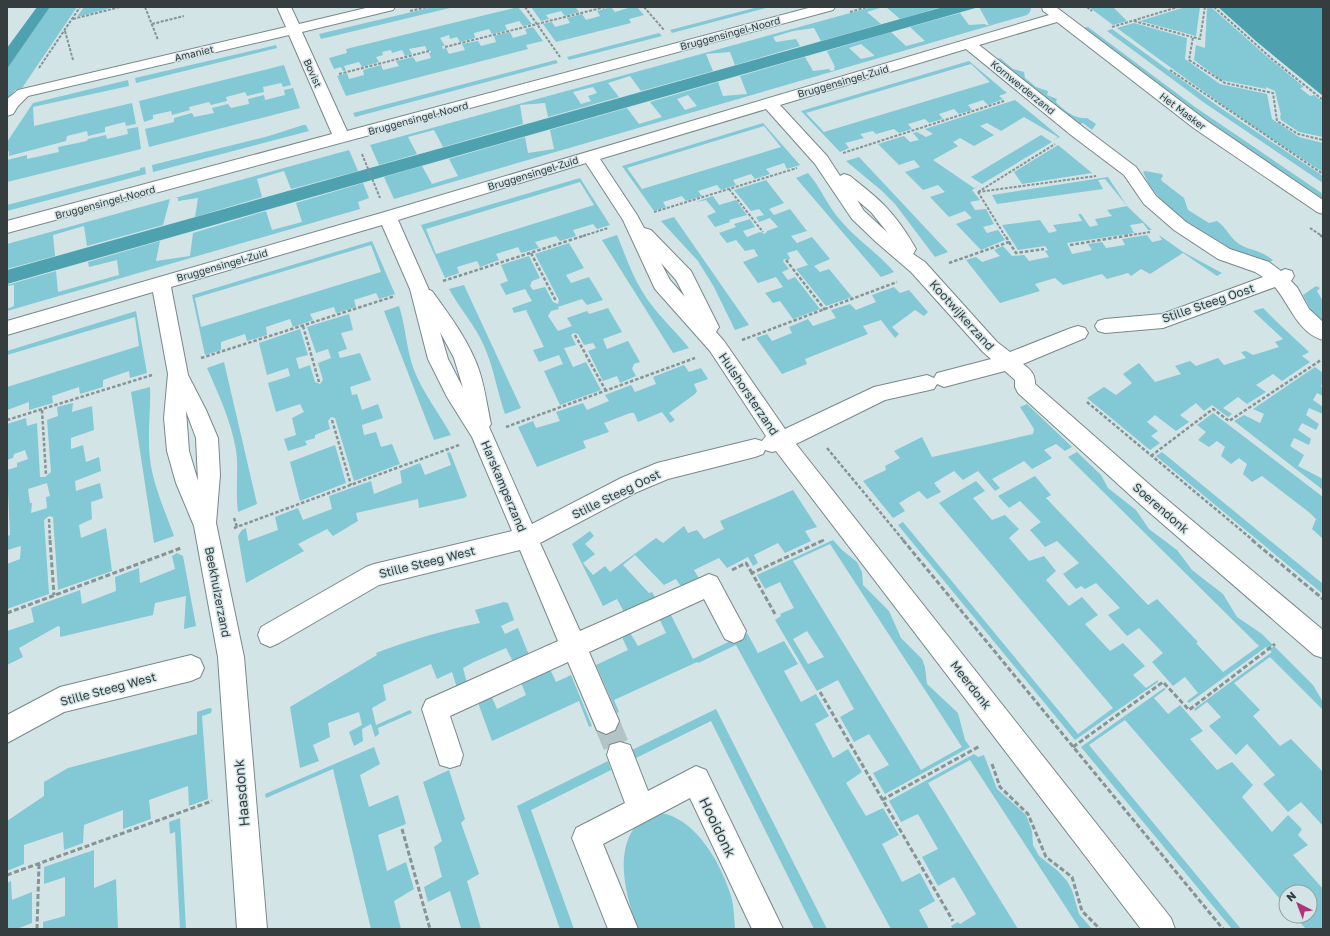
<svg xmlns="http://www.w3.org/2000/svg" width="1330" height="936" viewBox="0 0 1330 936" font-family="'Golos Text',sans-serif">
  <style>
    .green { fill: #82c8d5; fill-rule: evenodd }
    .water { fill: #4ea2b0 }
    .lines { fill: none; stroke-linecap: round; stroke-linejoin: round }
    .street-tunnel { stroke: #b4c3c5; stroke-width: 26; stroke-dasharray: 26 13; stroke-linecap: butt }
    .street-casing { stroke: #79888b; stroke-width: 2 }
    .path-far2 { stroke: #879395; stroke-width: 2; stroke-dasharray: 3 1.5; stroke-linecap: butt }
    .path-far1 { stroke: #879395; stroke-width: 2.5; stroke-dasharray: 3.5 2; stroke-linecap: butt }
    .path { stroke: #879395; stroke-width: 3; stroke-dasharray: 5 2.5; stroke-linecap: butt }
    .street { fill: #fff; fill-rule: evenodd }
    .labels { text-anchor: middle; dominant-baseline: central; stroke-width: 3; stroke-linejoin: round; paint-order: stroke }
    .far-street-label { font-size: 10px; fill: #363d3e; stroke: #d3e4e7 }
    .street-label { font-size: 12px; fill: #363d3e; stroke: #d3e4e7 }
    .near-street-label { font-size: 14px; fill: #363d3e; stroke: #d3e4e7 }
  </style>
  <rect width="100%" height="100%" fill="#d3e4e7"/>
  <g class="green">
    <polygon points="50,7 77,7 22,88 15,90 9,98 7,99 7,69"/>
    <polygon points="84,7 114,7 77,17"/>
    <polygon points="433,7 454,7 321,39 319,34"/>
    <polygon points="518,7 532,24 523,26 519,21 505,25 507,30 492,34 489,29 474,33 475,38 460,42 457,37 450,39 449,35 440,38 445,46 442,46 443,49 446,48 449,54 465,50 462,44 478,41 481,46 496,42 494,36 510,32 513,38 527,34 525,29 533,27 543,41 526,45 528,49 346,96 337,76 347,73 349,79 364,75 363,70 381,65 383,70 399,66 396,61 413,57 416,62 431,58 429,53 431,52 431,51 427,50 425,46 409,49 412,54 405,56 402,50 392,53 391,50 382,52 383,55 376,57 379,62 362,67 359,62 344,66 346,71 343,71 341,67 334,69 329,58 347,53 346,49"/>
    <polygon points="531,7 577,7 576,8 579,12 565,16 561,11 546,15 549,19 541,21"/>
    <polygon points="611,7 615,12 628,8 628,7 637,7 644,15 629,19 631,23 556,42 543,24 552,22 555,27 570,23 567,18 582,14 586,20 600,16 597,11"/>
    <polygon points="758,7 770,7 672,33 670,30"/>
    <path d="M872 7H883L867 12 881 24 821 41 814 28 793 31 773 37 776 42 796 39 800 46 735 65 730 52 706 54 713 71 641 91 630 76 608 83 619 97 548 117 545 103 520 105 523 124 443 147 434 130 408 137 417 154 379 165 370 145ZM593 87 597 93 588 96 591 101 581 104 573 92Z"/>
    <polygon points="886,7 941,7 900,19"/>
    <path d="M979 7H1030L1031 8 1030 12 1027 15 394 199 384 177 422 166 432 184 458 176 449 159 525 137 528 153 554 149 550 130 627 108 639 124 662 117 650 102 718 82 723 96 747 94 740 76 805 57 813 71 829 69 831 71 835 70 834 68 835 67 827 51 891 32 906 46 925 41 910 27 960 13 969 25 985 24 986 25H989ZM861 44 874 55V56L861 59 849 48ZM688 95 697 106 685 110 677 99Z"/>
    <polygon points="1089,7 1113,7 1127,21 1113,25"/>
    <polygon points="1185,7 1200,7 1196,36 1140,21"/>
    <polygon points="1207,7 1211,7 1265,55 1304,87 1300,88 1310,96 1314,95 1323,102 1323,137 1299,132 1281,120 1280,116 1281,115 1275,91 1266,87 1266,89 1221,80 1194,60 1196,45 1205,48"/>
    <path d="M1134 23 1187 38 1185 59 1220 84 1267 94 1272 119 1299 137 1323 143V172C1252 127 1184 78 1117 28Z"/>
    <polygon points="1088,27 1195,107 1323,194 1323,201 1244,149 1082,28"/>
    <polygon points="1112,29 1219,107 1323,176 1323,183 1206,104 1107,31"/>
    <polygon points="659,33 662,36 569,60 567,57"/>
    <polygon points="276,45 277,48 136,83 135,78"/>
    <path d="M1000 58 1013 69 1024 72 1025 78 1036 87 1048 91 1047 95 1057 99 1056 102C1063 110 1076 120 1087 118L1096 124 1092 130 1083 123 1078 125 997 59Z"/>
    <polygon points="556,60 558,63 355,117 353,113"/>
    <path d="M969 61 1007 93 999 96 1003 99 988 105 983 100 968 105 972 110 959 114 954 109 939 114 943 119 929 123 925 119 908 124 912 129 899 133 894 129 876 134 873 131 860 134 864 138 845 143 849 148 840 152 801 111ZM971 64 990 82 824 132 806 113Z"/>
    <polygon points="284,65 291,85 283,87 281,83 263,87 264,92 247,96 245,92 226,97 227,101 211,105 209,102 189,107 190,110 172,115 171,111 153,115 153,119 144,122 139,101"/>
    <polygon points="128,80 129,86 33,107 34,126 132,103 136,124 126,126 125,122 105,127 105,132 88,136 87,131 67,136 66,141 9,156 9,151 7,152 7,142 33,103"/>
    <polygon points="293,88 300,108 149,147 145,129 174,122 174,118 192,113 194,117 214,113 212,108 228,104 231,108 249,104 248,99 264,95 265,100 285,95 284,90"/>
    <polygon points="1015,100 1060,137 1053,140 1058,137 1024,117 1001,131 987,123 980,126 994,135 974,146 960,138 953,142 958,146 933,160 974,188 980,185 972,190 980,200 970,202 975,210 986,209 994,224 983,227 987,233 998,230 1005,240 981,250 956,224 972,218 965,211 949,217 930,197 945,192 938,185 923,190 905,172 920,167 914,160 899,165 878,144 904,136 910,142 919,140 913,133 917,132 926,137 933,134 925,129"/>
    <path d="M763 123 800 165 787 169 784 163 766 169 770 174 755 179 751 174 733 180 736 185 721 190 717 185 698 191 702 196 686 201 682 196 663 202 666 207 654 211 622 166ZM764 126 781 147 642 189 627 168Z"/>
    <polygon points="303,125 306,125 309,131 153,172 152,165 156,164 269,136"/>
    <polygon points="138,127 141,149 7,182 7,160 27,155 27,159 59,152 58,147 87,141 88,139 106,135 107,139 128,134 127,129"/>
    <polygon points="1041,135 1052,142 982,184 971,177"/>
    <polygon points="1058,145 1092,173 1022,184 1014,172"/>
    <polygon points="349,150 358,171 291,189 284,171 257,179 262,197 195,217 198,198 178,201 178,198 175,198"/>
    <polygon points="859,157 948,252 935,257 895,204 882,191 846,161"/>
    <polygon points="145,167 146,174 7,211 7,205 140,170 140,168"/>
    <path d="M1145 171 1162 174 1163 176 1161 179 1162 181 1184 198 1188 210 1209 223 1217 221C1227 228 1229 237 1239 244 1245 248 1252 249 1259 252 1264 254 1269 257 1273 260L1267 264C1226 248 1181 228 1154 191 1149 186 1146 178 1143 172Z"/>
    <path d="M808 173C821 188 828 207 841 221 857 240 878 253 894 272L881 277 796 178Z"/>
    <polygon points="1108,177 1127,206 1152,230 1148,230 1143,223 1130,225 1134,233 1067,243 1072,254 1092,250 1088,244 1102,242 1106,248 1125,245 1122,239 1147,235 1152,242 1162,240 1159,235 1183,252 1222,273 1217,276 1183,253 1150,274 1141,269 1131,276 1128,273 1107,279 1102,274 1063,285 1055,278 1035,284 1040,291 1000,303 966,260 976,257 982,262 1000,256 994,250 1003,246 1012,256 1024,255 1029,261 1049,257 1045,251 1048,250 1045,246 1018,250 1002,225 1040,220 1049,233 1057,231 1053,225 1082,221 1078,214 1081,214 1090,227 1098,225 1095,219 1112,216 1107,210 1127,206 1105,179 1098,180 1103,189 997,204 992,195"/>
    <path d="M580 178 610 225 597 229 593 224 573 230 576 236 560 241 556 236 535 242 539 248 521 253 518 247 496 254 499 260 480 267 477 261 457 267 459 273 445 278 421 225ZM580 182 594 205 436 254 426 229Z"/>
    <polygon points="766,180 784,203 769,209 774,215 790,209 807,231 791,236 797,243 812,237 830,259 814,266 820,272 829,269 852,297 826,306 796,269 808,265 797,250 787,253 790,258 789,260 784,259 783,261 789,269 782,272 788,280 795,277 820,309 793,319 780,301 773,303 765,293 783,287 776,277 758,283 743,262 758,256 754,249 745,251 736,240 727,243 719,233 736,227 734,224 750,219 755,227 743,231 747,237 760,232 765,234 767,231 778,227 770,218 759,222 756,217 764,215 759,209 751,211 734,190"/>
    <polygon points="363,183 369,198 358,202 360,209 7,311 7,309 14,306 14,285 7,286 7,285 56,271 58,292 119,275 117,260 89,267 88,262 160,241 156,261 190,256 193,233 266,211 272,230 302,222 296,203"/>
    <polygon points="713,196 719,205 736,200 747,215 729,220 730,222 715,227 707,216 716,212 706,200 696,202"/>
    <polygon points="170,199 163,225 87,246 84,226 53,235 55,256 7,269 7,244"/>
    <polygon points="674,217 749,325 735,330 714,287 698,261 661,221"/>
    <path d="M617 235C625 254 631 273 642 291 654 312 674 329 689 348L673 353 602 240Z"/>
    <path d="M372 241 395 294 379 299 376 293 354 300 356 307 336 313 334 307 310 314 313 320 293 327 290 319 266 327 267 335 247 341 245 334 221 342V350L205 355 192 295ZM371 245 381 272 201 327 195 298Z"/>
    <polygon points="569,243 584,268 566,275 571,283 589,277 603,300 587,305 582,299 558,307 559,309 551,311 548,316 558,331 572,326 567,318 587,311 589,314 608,308 622,332 603,339 607,349 628,341 640,362 634,364 632,369 636,376 620,383 617,376 603,381 588,351 596,348 593,343 584,345 578,334 574,333 571,335 576,345 564,348 573,367 586,362 601,390 560,405 544,371 563,364 559,355 539,362 533,350 544,347 526,310 514,313 512,308 532,301 525,289 506,295 500,284 508,281 501,265 529,256 540,278 532,281 530,286 533,290 545,287 553,302 558,304 559,300 535,254"/>
    <path d="M464 285 521 408 505 414C497 391 494 368 484 346 475 325 460 309 449 289Z"/>
    <polygon points="1316,286 1320,288 1317,291 1323,301 1323,324 1312,312 1303,295"/>
    <polygon points="894,287 900,293 909,290 928,312 924,316 915,310 892,327 899,334 895,338 881,320 863,326 868,334 805,359 807,364 782,374 756,338 767,334 772,341 792,333 789,327 808,319 813,326 836,318 831,310 850,304 856,310 876,302 872,295"/>
    <path d="M399 306C406 327 406 349 414 370 423 393 439 413 451 435L434 440 384 311Z"/>
    <polygon points="1263,308 1278,323 1309,352 1302,356 1310,362 1282,381 1273,374 1256,385 1266,392 1247,404 1238,397 1223,408 1232,414 1228,417 1212,405 1204,411 1196,403 1180,415 1189,422 1176,431 1155,415 1147,422 1158,431 1151,436 1160,443 1150,450 1087,398 1104,387 1116,395 1132,383 1123,374 1139,363 1155,382 1181,374 1175,366 1190,361 1196,366 1218,358 1224,365 1246,358 1241,352 1246,351 1253,355 1279,347 1275,342 1283,339 1253,311"/>
    <polygon points="136,311 147,373 130,378 129,371 103,380 103,387 80,394 79,387 52,396 53,403 29,410 29,402 7,410 7,387 139,346 135,317 7,355 7,351"/>
    <polygon points="349,314 353,330 341,333 347,349 338,352 340,358 360,353 371,380 350,387 352,395 357,394 362,410 378,404 383,418 362,425 364,435 376,432 381,447 392,444 400,464 354,481 335,418 331,417 328,421 330,429 315,435 315,438 305,441 307,445 288,451 284,439 296,435 292,418 304,412 300,404 276,412 268,383 290,376 288,368 267,375 259,343 300,329 308,355 296,358 299,369 310,365 315,382 320,384 323,380 318,363 331,358 328,349 316,353 307,327"/>
    <path d="M224 362 257 504 238 512C235 491 239 470 236 450 231 421 219 395 207 368Z"/>
    <polygon points="684,365 689,372 701,368 708,379 694,384 697,391 695,394 669,413 675,420 670,423 662,412 638,422 634,413 630,413 604,423 609,432 583,441 586,448 537,467 518,427 533,421 536,428 560,421 556,412 583,403 587,410 609,401 605,395 631,385 635,392 656,384 653,377"/>
    <polygon points="1315,367 1323,373 1323,382 1321,386 1323,388 1323,396 1317,393 1313,400 1323,407 1323,414 1309,408 1306,415 1319,424 1316,430 1302,423 1298,430 1311,439 1309,445 1294,438 1290,446 1304,455 1298,466 1323,479 1323,490 1234,421 1244,415 1260,423 1264,414 1253,409"/>
    <path d="M150 387C151 411 147 435 150 459 153 485 165 511 174 536L154 543 131 392Z"/>
    <path d="M73 403 72 412 92 406 94 430 71 438V449L83 445 86 462 99 457 101 471 75 481 76 491 100 483 103 498 91 502 92 519 79 525 81 538 106 528 112 571 58 590 53 517 49 516 44 520 49 594 7 609V564L20 559 21 546 7 550V536L10 535 7 470 17 467V463L28 459 25 450 14 454 13 458 7 460V424L26 418 27 426 37 423 40 477H45L51 472 47 420 58 416 57 407ZM47 483 50 496 46 497 47 508 31 513 32 503H30L28 489Z"/>
    <polygon points="1027,404 1072,447 1065,451 1056,444 1044,450 1052,458 1032,469 1024,461 992,479 1000,488 995,491 978,471 963,480 954,471 934,483 941,492 927,499 919,491 899,503 905,511 893,518 863,481 886,470 885,466 900,458 894,451 922,437 932,457 1033,434 1034,429 1020,407"/>
    <polygon points="1213,413 1323,497 1323,537 1322,538 1312,529 1316,519 1310,513 1262,476 1252,482 1243,474 1247,464 1239,458 1231,464 1221,456 1225,447 1217,441 1209,447 1198,440 1206,432 1197,425"/>
    <polygon points="335,445 346,483 300,501 290,462"/>
    <polygon points="450,452 467,496 464,498 419,508 418,499 356,513 358,521 333,536 327,529 298,544 304,551 246,583 238,536 242,530 246,528 248,541 278,530 275,517 298,508 303,520 332,509 329,496 371,481 374,494 402,483 400,471 420,463 425,475 451,465 447,453"/>
    <polygon points="1077,452 1101,475 1108,488 1136,510 1149,529 1177,550 1192,570 1223,594 1237,617 1262,634 1273,645 1268,649 1266,647 1189,703 1187,701 1198,693 1185,677 1173,686 1152,662 1163,653 1139,628 1127,636 1108,615 1120,608 1096,583 1085,589 1081,586 1076,589 1063,574 1079,563 1057,541 1045,547 1030,530 1041,522 1020,501 1009,508 998,496 1035,476 1051,495 1046,498 1148,605 1157,599 1198,642 1196,643 1223,672 1259,646 1068,457"/>
    <polygon points="1162,452 1323,584 1323,594 1156,456"/>
    <polygon points="976,481 985,491 973,498 992,520 1005,515 1019,529 1009,538 1029,561 1044,556 1056,571 1046,580 1069,606 1082,597 1098,615 1085,624 1110,651 1123,643 1145,666 1133,675 1146,688 1158,680 1158,682 1075,740 898,525 903,522 1078,734 1113,708 939,503"/>
    <polygon points="793,490 817,527 805,531 811,541 785,553 778,543 754,555 758,563 753,566 748,557 727,568 719,558 694,570 700,580 682,588 676,579 664,585 635,555 623,565 649,593 652,592 656,599 625,614 617,599 603,606 572,544 590,531 594,536 585,544 595,554 583,563 593,575 605,566 610,572 656,538 663,543 684,526 688,533 697,530 704,539 724,529 720,521"/>
    <path d="M833 540 842 550 857 562 862 572 863 585 889 611 901 638 922 659 925 667 927 684 958 713 965 740 970 747 885 794 873 773 889 765 869 734 854 742 840 717 854 709 838 680 817 691 775 620 781 616 780 614 794 608 780 582 765 589 757 575ZM830 544 962 747 921 770 793 561ZM807 631 824 657 808 664 793 639Z"/>
    <polygon points="177,553 183,556 196,626 184,629 186,596 155,603 153,615 60,637 60,627 58,626 19,648 23,657 7,665 7,631 34,622 31,608 80,590 82,604 116,591 115,577 139,568 140,583 175,569 172,556"/>
    <path d="M504 602 508 603 514 620 501 626 505 634 518 628 529 655 513 662 506 648 474 662 463 668 467 683 457 688 452 672 437 679 431 664 383 685 386 700 372 708 376 725 410 710 412 713 378 728 379 734 375 737 371 724 362 729 363 741 354 746 349 732 362 725 359 712 328 723 330 737 313 745 319 761 300 768 290 707 377 655 376 653C410 640 445 630 480 623L475 610Z"/>
    <polygon points="670,613 693,659 747,633 758,653 784,641 798,664 784,671 801,702 816,694 829,716 815,724 833,758 848,749 862,772 846,783 866,816 883,808 899,835 882,844 902,882 920,873 935,901 919,910 929,929 891,929 736,645 698,663 697,662 614,700 619,712 617,713 596,665 628,650 621,635 629,631 638,646 666,633 659,618"/>
    <polygon points="1274,646 1313,685 1323,702 1323,710 1270,657 1234,683 1260,710 1253,716 1280,746 1291,739 1323,772 1323,826 1301,802 1288,812 1263,784 1275,775 1247,744 1236,755 1209,726 1221,717 1207,702 1195,711 1194,709 1272,652 1269,650"/>
    <polygon points="549,667 556,682 571,675 592,726 589,727 579,701 492,741 477,700 490,693 497,709 526,695 520,680"/>
    <polygon points="1164,688 1166,689 1154,698 1168,714 1180,705 1203,731 1190,739 1217,770 1232,762 1253,785 1242,797 1272,832 1288,815 1302,829 1298,835 1308,845 1293,855 1323,889 1323,929 1306,929 1294,916 1310,916 1310,892 1286,892 1286,906 1125,720 1089,745 1241,929 1232,929 1081,747"/>
    <polygon points="209,708 212,709 211,713 202,716 208,799 189,806 188,786 149,800 151,819 123,829 123,810 84,825 83,843 64,850 63,832 24,845 24,864 7,871 7,821 44,796 44,782 68,768 197,734 197,712"/>
    <polygon points="716,709 827,929 814,929 711,721 636,758 632,750"/>
    <polygon points="374,747 380,764 360,775 369,807 398,795 406,824 378,835 387,871 406,862 414,889 394,901 401,929 371,929 333,769 266,798 265,794"/>
    <polygon points="974,754 978,757 984,755 997,789 1026,815 1032,831 1033,845 1039,856 1058,871 1067,881 1072,890 1079,914 1092,929 1080,929 970,760 928,783 1018,929 953,929 951,926 958,922 960,924 976,914 954,877 938,886 922,857 938,849 918,814 901,822 889,801"/>
    <polygon points="608,761 611,770 531,810 574,929 560,929 517,806"/>
    <polygon points="449,770 465,819 461,823 479,874 467,881 481,929 459,929 461,928 450,891 428,902 424,887 442,877 434,847 442,841 423,782"/>
    <path d="M651 814C656 814 662 813 666 814 697 823 719 861 729 890 734 902 734 916 735 929H638C625 894 609 836 651 814Z"/>
    <polygon points="180,818 186,929 180,929 175,832 170,834 169,822"/>
    <polygon points="94,850 94,888 116,879 118,929 43,929 43,922 65,916 65,877 44,884 44,867"/>
    <polygon points="11,881 12,900 32,892 32,923 17,929 7,929 7,883"/>
  </g>
  <g class="water">
    <polygon points="37,7 50,7 7,69 7,48"/>
    <polygon points="943,7 979,7 7,284 7,270"/>
    <polygon points="1218,7 1323,7 1323,96 1257,42"/>
  </g>
  <g class="lines">
    <polyline class="street-tunnel" points="606,721 620,755"/>
    <defs>
      <g id="street">
        <polygon points="277,7 291,7 299,24 370,7 395,7 393,10 302,32 347,131 812,7 835,7 833,10 7,233 7,221 332,134 289,35 28,96 18,106 13,114 7,116 7,99 18,90 286,27"/>
        <path d="M1042 7H1056L1207 121 1323 200V214L1317 212 1195 129 1057 22 979 45 1083 127 1136 167 1156 196 1186 222 1230 249 1269 262 1281 271 1285 269 1292 271 1294 276 1291 281 1297 287 1309 309 1323 322V340C1298 333 1290 305 1275 287L1163 328 1105 333 1098 331 1095 326 1098 321 1105 319 1162 314 1263 277 1255 272 1218 259 1174 230 1144 204 1124 175 1071 135 966 49 780 105 827 156 840 176 844 174 850 176C861 185 873 194 883 204 896 217 907 233 916 249L913 254 925 262 997 342 1010 352 1071 328 1078 326 1085 328 1088 333 1085 338 1023 364C1031 370 1035 374 1035 384L1158 492 1323 630V658L1314 655 1142 506 1018 393 1015 387V380L1005 371 944 387 937 384 934 389 885 400 796 444 1171 918 1175 929H1141L776 451 772 452 765 450 763 454 755 457 668 479 637 492 540 543 580 631 709 574 717 577 746 631 743 639 734 643 725 639 704 599 589 652 619 721 615 730 606 734 597 730 568 662 450 716 463 755 460 765 450 768 440 765 422 709 426 700 558 641 520 550 379 585 279 643 270 647 261 643 258 635 261 627 366 567 374 564 512 531 472 437 447 397 428 359 410 289 382 225 171 287 188 375 206 410 218 438 220 475 216 523 244 657 267 929H237L218 657 194 526 176 483 167 451 164 418 168 374 153 292 7 335V321L388 211 1049 15 1043 11ZM766 109 815 164 852 219 876 242 911 272 983 352 991 359 937 373 934 378 927 375 874 387 785 429 724 341 716 332 719 327 691 271 651 230 644 228 637 215 600 159ZM586 163 623 220 655 289 710 351 766 436 762 441 755 439 657 463 621 478 532 524 489 427 491 424C487 406 485 388 479 370 469 341 450 316 432 291L429 290 398 220ZM857 200 871 212 888 233 864 211ZM661 263 676 280 685 297 670 280ZM440 332 454 358 463 388 448 359ZM186 411 196 438 198 481 189 451Z"/>
        <polygon points="191,655 200,659 204,668 200,677 191,681 64,712 7,743 7,715 60,687"/>
        <polygon points="620,742 630,745 648,791 696,766 706,770 783,929 752,929 690,798 603,844 638,929 608,929 572,838 576,828 625,803 607,755 610,745"/>
      </g>
    </defs>
    <use href="#street" class="street-casing"/>
    <g class="path-far2">
      <polyline points="145,7 158,40"/>
      <polyline points="525,7 560,57"/>
      <polyline points="644,7 664,30"/>
      <polyline points="1087,7 1092,11"/>
      <polyline points="1205,7 1200,39 1193,37 1189,60 1225,83 1273,93 1277,121 1298,134 1323,140"/>
      <polyline points="1214,7 1272,59 1323,100"/>
      <polyline points="410,11 427,7"/>
      <polyline points="850,12 867,7"/>
      <polyline points="73,19 120,7"/>
      <polyline points="1134,21 1192,37"/>
      <polyline points="152,24 184,16"/>
      <polyline points="1112,27 1178,7"/>
      <polyline points="65,31 73,60"/>
      <polyline points="445,47 605,7"/>
      <polyline points="39,68 80,7"/>
      <polyline points="1170,70 1323,174"/>
      <polyline points="339,74 429,51"/>
      <polyline points="843,153 1004,101"/>
      <polyline points="362,154 380,198"/>
      <polyline points="729,189 763,232"/>
      <polyline points="978,192 1096,176"/>
      <polyline points="978,192 1055,144"/>
      <polyline points="978,192 1005,236"/>
      <polyline points="654,212 797,168"/>
      <polyline points="1310,228 1322,236"/>
      <polyline points="583,236 608,228"/>
      <polyline points="1125,236 1150,232"/>
    </g>
    <g class="path-far1">
      <polyline points="1320,235 1323,237"/>
      <polyline points="1009,242 1016,253 1044,249"/>
      <polyline points="1070,245 1131,235"/>
      <polyline points="531,253 556,301"/>
      <polyline points="786,260 825,310"/>
      <polyline points="949,263 1009,242 1005,235"/>
      <polyline points="443,281 586,235"/>
      <polyline points="303,326 319,382"/>
      <polyline points="575,335 606,391"/>
      <polyline points="742,340 897,282"/>
      <polyline points="201,358 395,296"/>
      <polyline points="1087,402 1254,541"/>
      <polyline points="42,410 46,475"/>
      <polyline points="7,420 152,375"/>
      <polyline points="332,420 351,485"/>
      <polyline points="506,427 695,358"/>
      <polyline points="827,448 904,541"/>
      <polyline points="1151,456 1213,409 1229,421 1321,360"/>
      <polyline points="234,518 237,527"/>
      <polyline points="49,519 50,541"/>
      <polyline points="234,528 459,445"/>
      <polyline points="822,541 824,540"/>
    </g>
    <g class="path">
      <polyline points="50,540 54,595"/>
      <polyline points="903,540 1223,929"/>
      <polyline points="1252,540 1323,599"/>
      <polyline points="732,570 746,563 752,573"/>
      <polyline points="7,613 181,548"/>
      <polyline points="775,614 752,573 824,540"/>
      <polyline points="820,692 953,921"/>
      <polyline points="1073,747 1163,682 1189,710 1275,644"/>
      <polyline points="992,764 1000,787 1028,814 1046,857 1072,877 1082,911 1100,929"/>
      <polyline points="882,800 980,746"/>
      <polyline points="402,829 430,929"/>
      <polyline points="7,875 212,801"/>
      <polyline points="37,929 39,864"/>
    </g>
    <use href="#street" class="street"/>
  </g>
  <g class="labels">
    <g class="far-street-label">
      <text transform="translate(730 33) rotate(-15)">Bruggensingel-Noord</text>
      <text transform="translate(194 53) rotate(-13)">Amaniet</text>
      <text transform="translate(313 73) rotate(66)">Bovist</text>
      <text transform="translate(843 81) rotate(-16)">Bruggensingel-Zuid</text>
      <text transform="translate(1023 87) rotate(39)">Kornwerderzand</text>
      <text transform="translate(1183 111) rotate(37)">Het Masker</text>
      <text transform="translate(418 118) rotate(-15)">Bruggensingel-Noord</text>
      <text transform="translate(533 173) rotate(-17)">Bruggensingel-Zuid</text>
      <text transform="translate(105 202) rotate(-15)">Bruggensingel-Noord</text>
      <text transform="translate(222 265) rotate(-16)">Bruggensingel-Zuid</text>
    </g>
    <g class="street-label">
      <text transform="translate(1208 303) rotate(-19)">Stille Steeg Oost</text>
      <text transform="translate(962 315) rotate(48)">Kootwijkerzand</text>
      <text transform="translate(749 394) rotate(56)">Hulshorsterzand</text>
      <text transform="translate(504 486) rotate(67)">Harskamperzand</text>
      <text transform="translate(616 494) rotate(-26)">Stille Steeg Oost</text>
      <text transform="translate(1161 508) rotate(41)">Soerendonk</text>
      <text transform="translate(427 562) rotate(-14)">Stille Steeg West</text>
      <text transform="translate(218 592) rotate(79)">Beekhuizerzand</text>
      <text transform="translate(971 685) rotate(52)">Meerdonk</text>
      <text transform="translate(108 689) rotate(-15)">Stille Steeg West</text>
    </g>
    <g class="near-street-label">
      <text transform="translate(241 793) rotate(-95)">Haasdonk</text>
      <text transform="translate(718 827) rotate(64)">Hooidonk</text>
    </g>
  </g>
  <rect width="1330" height="936" fill="none" stroke="#363d3e" stroke-width="16"/>
  <g transform="translate(1298 904) rotate(318)"><circle r="19" fill="#d3e4e7" stroke="#94a1a3"/>
  <path d="M0-3L7 15L0 10L-7 15Z" fill="#b3317a"/>
  <text y="-6" font-size="11" font-weight="bold" text-anchor="middle" fill="#363d3e">N</text>
  </g>
</svg>
